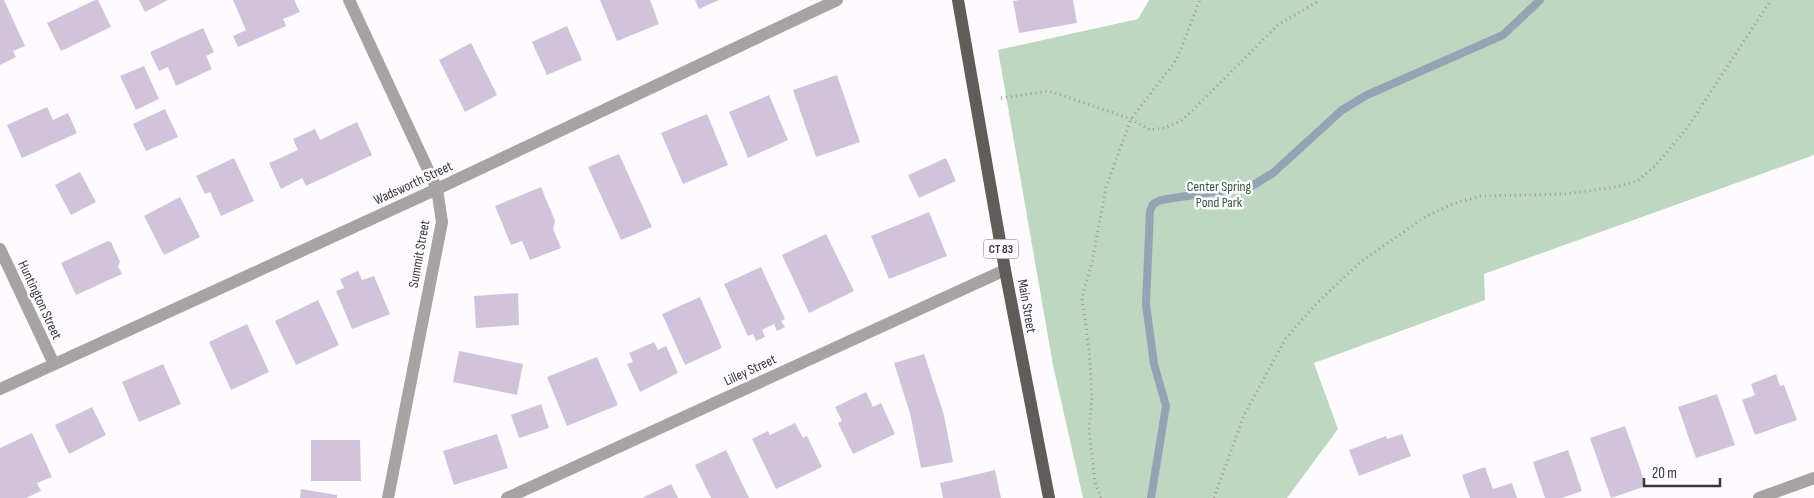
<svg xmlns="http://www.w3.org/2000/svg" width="1814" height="498" viewBox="0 0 1814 498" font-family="'Sofia Sans Condensed',sans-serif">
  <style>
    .green { fill: #bed7c1 }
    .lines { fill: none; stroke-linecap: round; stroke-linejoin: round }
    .stream { stroke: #95a4b5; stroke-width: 8 }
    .building { fill: #d2c3dd }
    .path { stroke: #9c9a9d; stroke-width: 3; stroke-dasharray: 1 4; stroke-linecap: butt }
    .minor { stroke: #a6a4a2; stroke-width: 12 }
    .major { stroke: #605c59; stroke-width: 12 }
    .labels { text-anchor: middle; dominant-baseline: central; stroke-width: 5; stroke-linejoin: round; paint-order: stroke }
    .shield { fill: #fdfbfe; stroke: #747275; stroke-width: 1 }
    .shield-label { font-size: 12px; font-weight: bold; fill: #39373a }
    .street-label { font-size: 14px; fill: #39373a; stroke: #fdfbfe }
    .park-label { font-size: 14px; fill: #305939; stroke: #fdfbfe }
  </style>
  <rect width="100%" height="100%" fill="#fdfbfe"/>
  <polygon class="green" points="1149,0 1814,0 1814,155 1484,274 1485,300 1314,363 1338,429 1287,498 1083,498 1053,365 998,50 1138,19"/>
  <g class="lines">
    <polyline class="stream" points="1151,498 1166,406 1154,364 1146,304 1150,211 1153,204 1161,200 1252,186 1273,173 1342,110 1367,95 1503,35 1540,0"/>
  </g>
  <g class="building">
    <polygon points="0,0 4,0 25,46 13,51 16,57 0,65"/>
    <polygon points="95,0 98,0 111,27 61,51 47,23"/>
    <polygon points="139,0 168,0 145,12"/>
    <polygon points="233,0 294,0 300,12 283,19 286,26 238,47 233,36 246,30"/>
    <polygon points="600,0 650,0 659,24 617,41"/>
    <polygon points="695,0 719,0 699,9"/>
    <polygon points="1019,0 1073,0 1077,23 1019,33 1013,1"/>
    <polygon points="567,26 582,60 547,75 532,42"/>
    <polygon points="203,28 214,52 206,56 212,69 176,86 168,67 159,71 150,52"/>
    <polygon points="471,43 497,95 465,112 439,60"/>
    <polygon points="144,66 159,99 136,110 120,76"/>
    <polygon points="837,75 860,142 816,157 793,90"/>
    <polygon points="769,95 788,140 748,158 729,112"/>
    <polygon points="47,107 53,120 68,113 77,133 22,158 7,125"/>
    <polygon points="165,109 178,137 146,151 133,124"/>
    <polygon points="707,114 728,165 683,184 661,133"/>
    <polygon points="357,122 372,155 306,186 302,178 281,189 269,163 298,150 293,139 315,129 320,140"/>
    <polygon points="619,154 652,227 621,240 588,167"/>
    <polygon points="234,158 254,201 221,216 210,192 205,194 196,176"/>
    <polygon points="946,158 956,181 919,198 908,175"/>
    <polygon points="80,172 96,202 71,215 55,185"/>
    <polygon points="541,187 555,221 553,229 561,248 530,260 522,241 511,245 495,206"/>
    <polygon points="180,197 200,237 164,255 144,216"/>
    <polygon points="929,212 947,256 889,279 871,236"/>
    <polygon points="826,234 854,291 809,313 782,255"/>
    <polygon points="108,241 111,242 120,262 118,266 122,274 76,295 61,263"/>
    <polygon points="761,267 785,319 781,321 785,327 777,331 774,324 762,330 765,337 756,341 753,334 748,336 724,284"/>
    <polygon points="358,271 362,280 374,276 390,314 352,329 336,291 344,288 340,279"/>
    <polygon points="518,293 519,325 476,328 474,296"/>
    <polygon points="700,297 722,348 685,365 662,314"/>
    <polygon points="318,300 339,345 296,365 275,321"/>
    <polygon points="247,324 269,372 231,390 209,342"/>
    <polygon points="654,342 658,350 666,346 678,373 640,392 627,364 633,362 629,353"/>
    <polygon points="459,351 523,364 517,395 453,382"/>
    <polygon points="924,354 944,415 953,462 921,468 910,413 894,363"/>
    <polygon points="597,357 618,405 567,426 547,377"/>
    <polygon points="163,364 181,404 139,422 122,382"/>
    <polygon points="1776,374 1780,386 1784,385 1797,420 1755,435 1742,400 1755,395 1751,384"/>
    <polygon points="866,392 873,407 881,403 895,434 853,454 838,423 842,421 835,407"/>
    <polygon points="1717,394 1735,445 1696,458 1678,407"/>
    <polygon points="541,404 549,428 519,438 511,415"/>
    <polygon points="92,407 106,435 69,454 55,425"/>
    <polygon points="795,423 803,438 807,436 822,467 776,489 752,439 768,431 770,435"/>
    <polygon points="1625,426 1646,486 1611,498 1590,438"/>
    <polygon points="32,433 52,477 37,483 41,491 26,498 0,498 0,448"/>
    <polygon points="497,434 508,468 454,485 443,451"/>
    <polygon points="1402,434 1411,456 1359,476 1349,450 1386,436 1387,439"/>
    <polygon points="311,440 360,440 361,481 311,481"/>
    <polygon points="726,450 749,498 711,498 695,465"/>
    <polygon points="1568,450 1582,491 1562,498 1545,498 1533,462"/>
    <polygon points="1485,467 1493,489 1512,483 1517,498 1470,498 1462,475"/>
    <polygon points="995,470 1001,498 943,498 940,483"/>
    <polygon points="671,484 678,498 642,498"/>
    <polygon points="301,489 337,495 337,498 300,498"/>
  </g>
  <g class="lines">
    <g class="path">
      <polyline points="1001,98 1049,91 1131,119 1150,130 1164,128 1181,121 1192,111 1278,25 1320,0"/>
      <polyline points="1101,498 1095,482 1089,430 1092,395 1089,349 1082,298 1092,262 1106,187 1131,119 1177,59 1200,0"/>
      <polyline points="1214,498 1244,415 1286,338 1320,300 1362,261 1425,217 1452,204 1481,196 1566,194 1615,187 1637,181 1655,166 1687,128 1771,0"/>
    </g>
    <g class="minor">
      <polyline points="349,0 437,189 442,222 388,498"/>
      <polyline points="0,249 54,364"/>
      <polyline points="0,389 437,189 837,0"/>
      <polyline points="507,498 1005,270"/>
      <polyline points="1759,498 1814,478"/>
    </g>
    <polyline class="major" points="958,0 1005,270 1049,498"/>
  </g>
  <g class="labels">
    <rect class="shield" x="983.5" y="239.5" width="35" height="19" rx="4"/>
    <g class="shield-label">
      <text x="1001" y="249">CT 83</text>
    </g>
    <g class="street-label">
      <text transform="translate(413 183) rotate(-25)">Wadsworth Street</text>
      <text transform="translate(419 254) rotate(-80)">Summit Street</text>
      <text transform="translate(40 300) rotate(65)">Huntington Street</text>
      <text transform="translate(1027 306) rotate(80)">Main Street</text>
      <text transform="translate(750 370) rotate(-25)">Lilley Street</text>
    </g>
    <g class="park-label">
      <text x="1219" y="186">Center Spring<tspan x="1219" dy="16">Pond Park</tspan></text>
    </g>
  </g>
  <path d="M1644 478v8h76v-8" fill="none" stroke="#39373a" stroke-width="2.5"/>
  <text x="1652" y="478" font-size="15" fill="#39373a" stroke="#fdfbfe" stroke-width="4" paint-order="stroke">20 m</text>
</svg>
